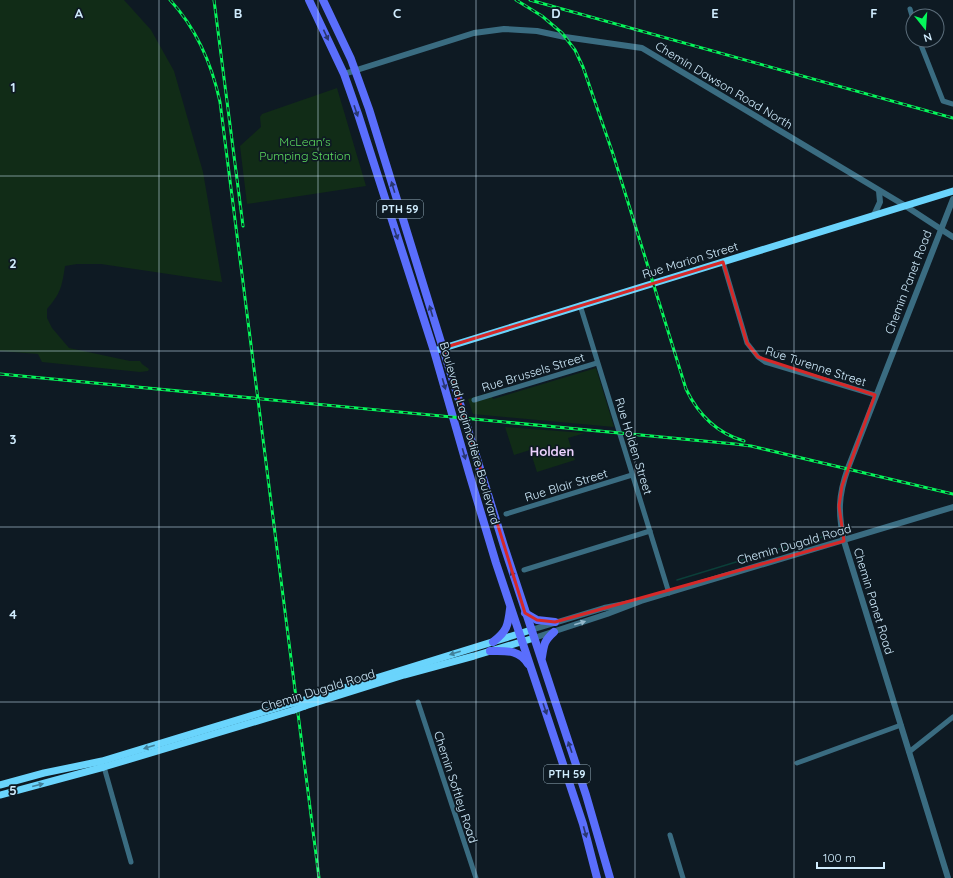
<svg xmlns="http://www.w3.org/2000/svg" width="953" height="878" viewBox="0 0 953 878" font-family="Quicksand,sans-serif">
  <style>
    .green { fill: #112c17 }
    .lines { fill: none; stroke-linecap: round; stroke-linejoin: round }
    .stream { stroke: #0b3f39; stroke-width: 1.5 }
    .minor { stroke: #3a6c81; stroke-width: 5 }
    .tertiary { stroke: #3a6c81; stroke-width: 6 }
    .secondary { stroke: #6ad4fc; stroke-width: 7 }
    .primary { stroke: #5a6efc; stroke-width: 8 }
    .rail-casing { stroke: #05f65a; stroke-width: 3 }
    .rail { stroke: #0e1a23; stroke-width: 1.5; stroke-dasharray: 4.5; stroke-linecap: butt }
    .secondary-bridge { stroke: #6ad4fc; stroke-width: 7 }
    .oneway { fill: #29376f }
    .oneway2 { fill: #95b9cc }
    .oneway3 { fill: #41809a }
    .marked { fill: none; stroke: #d62828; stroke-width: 3; stroke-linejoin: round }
    .grid { fill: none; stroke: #d1edfe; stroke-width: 1; stroke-opacity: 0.55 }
    .labels { text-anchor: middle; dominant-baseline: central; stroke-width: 3.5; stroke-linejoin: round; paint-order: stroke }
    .shield { fill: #0e1a23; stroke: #96aebc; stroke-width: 1 }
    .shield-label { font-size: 11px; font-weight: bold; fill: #d1edfe }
    .street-label { font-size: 12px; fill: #d1edfe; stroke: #0e1a23 }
    .park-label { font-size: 12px; fill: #5edd5e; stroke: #0e1a23 }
    .neighbourhood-label { font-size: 13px; font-weight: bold; fill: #edd3fe; stroke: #0e1a23 }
    .grid-label { font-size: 13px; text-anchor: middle; font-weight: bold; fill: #d1edfe; stroke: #0e1a23; stroke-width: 3.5; stroke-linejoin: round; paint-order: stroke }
  </style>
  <rect width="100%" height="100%" fill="#0e1a23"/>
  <g class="green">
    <path d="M0 0H124L151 30 174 71 203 172 222 282 101 264H77L65 266C62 286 61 293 47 309V318L52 328 69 348 130 361H140L142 364 149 369 148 371 140 372 42 362 38 354 0 351Z"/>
    <polygon points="337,88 366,186 247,204 240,146 261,127 260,117 262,114"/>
    <polygon points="596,368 614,427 473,414 468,399 491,392 493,399"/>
    <polygon points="505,427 585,433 568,438 575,460 537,472 530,450 514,455"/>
  </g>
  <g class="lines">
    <g class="stream">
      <polyline points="800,543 833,534"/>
      <polyline points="766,553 793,545"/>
      <polyline points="677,580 759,555"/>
    </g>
    <g class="minor">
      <polyline points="910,9 913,19"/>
      <polyline points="919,40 943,101 953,104"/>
      <polyline points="723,262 747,343 758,357 765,362 875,395"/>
      <polyline points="580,305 669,593"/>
      <polyline points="474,400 597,363"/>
      <polyline points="506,514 632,475"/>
      <polyline points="524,570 650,531"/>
      <polyline points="418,702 476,878"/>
      <polyline points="909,752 953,717"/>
      <polyline points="797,763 901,725"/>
      <polyline points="104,767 131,862"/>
      <polyline points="670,835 683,878"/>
    </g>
    <g class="tertiary">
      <polyline points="344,74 474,33 504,29 537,31 565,37 642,48 904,205 953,237"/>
      <polyline points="874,215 880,202 879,191"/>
      <polyline points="531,630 604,608 630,603"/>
      <polyline points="534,638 607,614 641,601 953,507"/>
      <path d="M948 878 844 541C838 513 838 496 848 468L953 199"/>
    </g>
    <g class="secondary">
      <polyline points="434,351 953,191"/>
      <polyline points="305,700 531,630"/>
      <polyline points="305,706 404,675 474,656 534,638"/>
      <polyline points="0,785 44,773 102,761 293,703"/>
      <polyline points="0,795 104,767 294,710"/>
    </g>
    <g class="primary">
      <polyline points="309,0 344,74 358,114 434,351 469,473 496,563 583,824 597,878"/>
      <polyline points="323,0 351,59 369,109 504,546 586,795 610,878"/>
      <polyline points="525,613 537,620 555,622"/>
      <path d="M493 642C507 631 508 626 510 609"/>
      <path d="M490 651C505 651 519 649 528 664"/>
      <path d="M542 657C544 644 544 641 554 632"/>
    </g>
    <defs>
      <g id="rail">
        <path d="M170 0C196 28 212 65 220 102L319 878"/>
        <polyline points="214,0 243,226"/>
        <path d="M516 0 542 16 562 33 575 50 583 67 613 154 686 389C698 414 716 433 744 441"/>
        <polyline points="530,0 953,118"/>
        <polyline points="0,374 735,444 751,446 953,494"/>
      </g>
    </defs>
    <use href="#rail" class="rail-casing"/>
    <use href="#rail" class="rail"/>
    <g class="secondary-bridge">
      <polyline points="293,703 305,700"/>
      <polyline points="294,710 305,706"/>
    </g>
  </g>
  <defs><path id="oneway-solid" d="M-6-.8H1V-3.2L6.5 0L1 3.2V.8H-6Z"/></defs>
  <g class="oneway">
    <use href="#oneway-solid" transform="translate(326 35) rotate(65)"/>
    <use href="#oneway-solid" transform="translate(356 111) rotate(71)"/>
    <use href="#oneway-solid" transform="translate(393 187) rotate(-107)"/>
    <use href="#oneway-solid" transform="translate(396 234) rotate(71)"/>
    <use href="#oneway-solid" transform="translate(431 311) rotate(-107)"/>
    <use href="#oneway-solid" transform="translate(444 384) rotate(74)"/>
    <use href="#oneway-solid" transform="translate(464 454) rotate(74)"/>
    <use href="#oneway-solid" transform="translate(513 576) rotate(-108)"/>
    <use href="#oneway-solid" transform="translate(545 709) rotate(71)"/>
    <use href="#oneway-solid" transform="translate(570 747) rotate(-109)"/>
    <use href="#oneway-solid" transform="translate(585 832) rotate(75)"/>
  </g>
  <use class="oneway2" href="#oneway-solid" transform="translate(580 623) rotate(-18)"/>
  <g class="oneway3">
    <use href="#oneway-solid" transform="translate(455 653) rotate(163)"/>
    <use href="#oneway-solid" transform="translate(149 747) rotate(163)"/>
    <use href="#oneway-solid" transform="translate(38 785) rotate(-14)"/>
  </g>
  <path class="marked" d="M723 262 747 343 758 357 875 395 842 486 839 506 844 541 555 622 537 620 525 613 443 348Z"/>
  <path class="grid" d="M159 0V878M318 0V878M476 0V878M635 0V878M794 0V878M0 176H953M0 351H953M0 527H953M0 702H953"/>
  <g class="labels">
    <g class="shield">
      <rect x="377" y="200" width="46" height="18" rx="3"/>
      <rect x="544" y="765" width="46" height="18" rx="3"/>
    </g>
    <g class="shield-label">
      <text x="400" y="209">PTH 59</text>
      <text x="567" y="774">PTH 59</text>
    </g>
    <g class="street-label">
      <text transform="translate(724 85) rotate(31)">Chemin Dawson Road North</text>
      <text transform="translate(690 260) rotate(-17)">Rue Marion Street</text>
      <text transform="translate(908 282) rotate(-69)">Chemin Panet Road</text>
      <text transform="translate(816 366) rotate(18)">Rue Turenne Street</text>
      <text transform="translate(533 372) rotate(-17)">Rue Brussels Street</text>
      <text transform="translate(470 433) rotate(74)">Boulevard Lagimodière Boulevard</text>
      <text transform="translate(634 446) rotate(73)">Rue Holden Street</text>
      <text transform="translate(566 485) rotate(-17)">Rue Blair Street</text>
      <text transform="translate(794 544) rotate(-16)">Chemin Dugald Road</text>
      <text transform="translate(874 601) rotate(73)">Chemin Panet Road</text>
      <text transform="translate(318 690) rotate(-17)">Chemin Dugald Road</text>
      <text transform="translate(456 787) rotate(72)">Chemin Softley Road</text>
    </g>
    <g class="park-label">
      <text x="305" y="141">McLean's<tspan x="305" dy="14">Pumping Station</tspan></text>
    </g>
    <g class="neighbourhood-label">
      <text x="552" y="451">Holden</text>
    </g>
  </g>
  <g class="grid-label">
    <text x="79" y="18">A</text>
    <text x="238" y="18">B</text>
    <text x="397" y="18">C</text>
    <text x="556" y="18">D</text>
    <text x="715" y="18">E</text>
    <text x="874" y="18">F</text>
    <text x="13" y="92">1</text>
    <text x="13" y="268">2</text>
    <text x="13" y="444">3</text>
    <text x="13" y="619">4</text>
    <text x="13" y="795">5</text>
  </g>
  <g transform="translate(925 28) rotate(163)"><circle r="19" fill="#0e1a23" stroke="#5c6e7b"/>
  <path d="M0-3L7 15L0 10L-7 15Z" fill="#05f65a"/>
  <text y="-6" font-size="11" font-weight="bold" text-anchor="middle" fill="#d1edfe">N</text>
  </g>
  <path d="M817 862v6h67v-6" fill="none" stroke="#d1edfe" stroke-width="2"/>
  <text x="823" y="862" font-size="12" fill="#d1edfe" stroke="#0e1a23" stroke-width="3" paint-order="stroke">100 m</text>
</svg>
